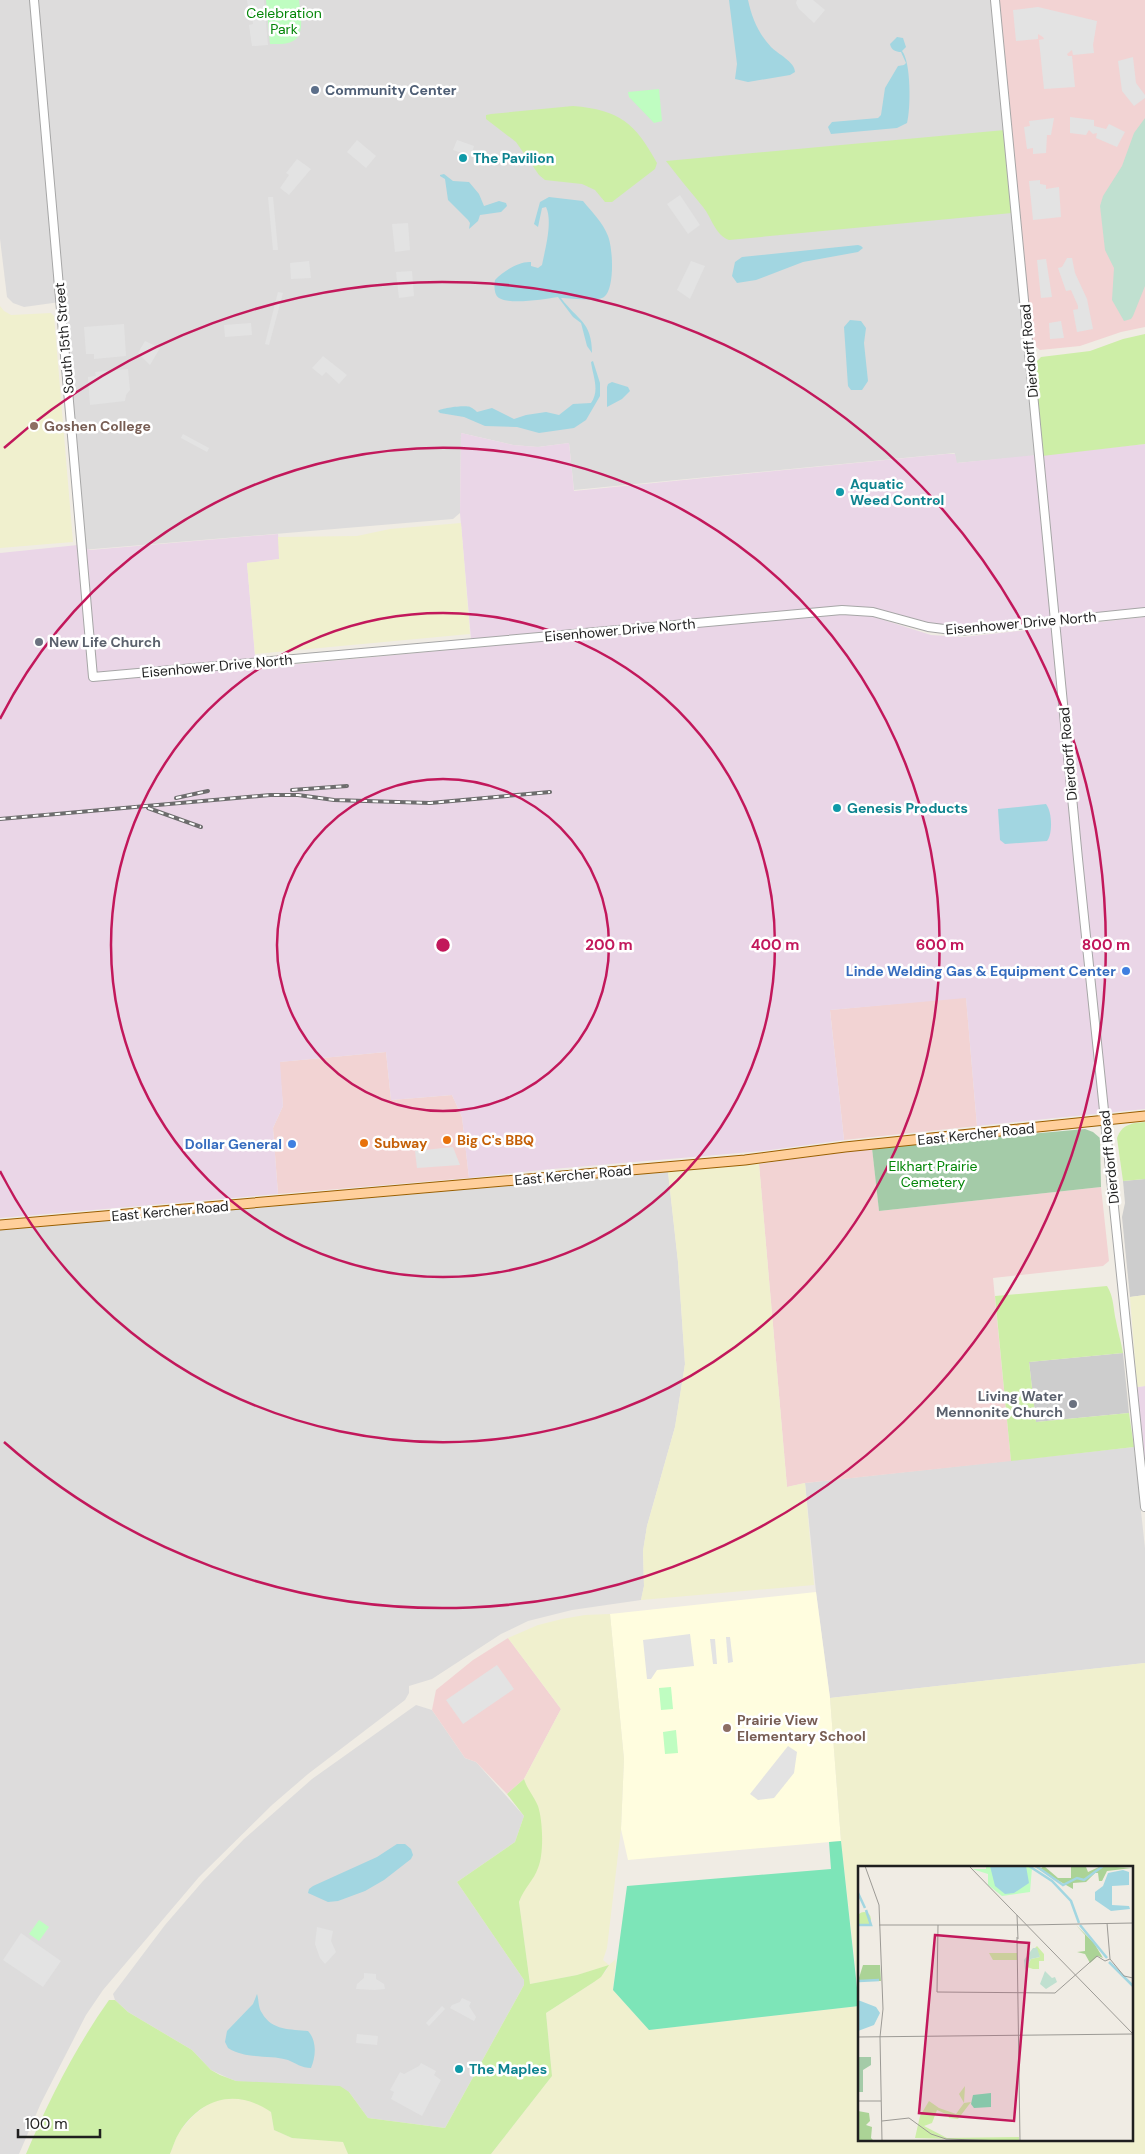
<svg xmlns="http://www.w3.org/2000/svg" width="1145" height="2154" viewBox="0 0 1145 2154" font-family="'DM Sans',sans-serif">
  <style>
    .residential { fill: #dddcdc }
    .commercial { fill: #f2d3d3 }
    .industrial { fill: #ead6e7 }
    .education { fill: #fffddf }
    .religious { fill: #cdcdcd }
    .farmland { fill: #f0f0ce }
    .grass { fill: #cdeea7 }
    .wetland { fill: #c0e0d0 }
    .cemetery { fill: #a4cba8 }
    .park { fill: #bffdc1 }
    .pitch { fill: #7de5b8 }
    .parking { fill: #e3e3e3 }
    .water { fill: #a2d6e1 }
    .lines { fill: none; stroke-linecap: round; stroke-linejoin: round }
    .minor-casing { stroke: #a6a6a6; stroke-width: 10 }
    .major-casing { stroke: #9a5f00; stroke-width: 11 }
    .minor { stroke: #fff; stroke-width: 8 }
    .major { stroke: #ffcf9b; stroke-width: 9 }
    .rail-casing { stroke: #6d6d6d; stroke-width: 4 }
    .rail { stroke: #fff; stroke-width: 2; stroke-dasharray: 5.5; stroke-linecap: butt }
    .ring { fill: none; stroke: #c2185b; stroke-width: 2.5 }
    .service-dot { fill: #5c6f8a; stroke: #fff; stroke-width: 2 }
    .culture-dot { fill: #0f9aa8; stroke: #fff; stroke-width: 2 }
    .education-dot { fill: #8d6e63; stroke: #fff; stroke-width: 2 }
    .worship-dot { fill: #6b7280; stroke: #fff; stroke-width: 2 }
    .shop-dot { fill: #3f7fe0; stroke: #fff; stroke-width: 2 }
    .food-dot { fill: #e8710a; stroke: #fff; stroke-width: 2 }
    .labels { text-anchor: middle; dominant-baseline: central; stroke-width: 5; stroke-linejoin: round; paint-order: stroke }
    .park-label { font-size: 14px; fill: #048608; stroke: #fff }
    .service-label { font-size: 14px; font-weight: bold; fill: #4e5e75; stroke: #fff; text-anchor: start }
    .culture-label { font-size: 14px; font-weight: bold; fill: #0d838f; stroke: #fff; text-anchor: start }
    .street-label { font-size: 14px; fill: #1f1f1f; stroke: #fff }
    .education-label { font-size: 14px; font-weight: bold; fill: #785e54; stroke: #fff; text-anchor: start }
    .worship-label { font-size: 14px; font-weight: bold; fill: #5b616d; stroke: #fff; text-anchor: start }
    .shop-label { font-size: 14px; font-weight: bold; fill: #366cbe; stroke: #fff; text-anchor: end }
    .food-label { font-size: 14px; font-weight: bold; fill: #c56008; stroke: #fff; text-anchor: start }
    .inset-river { fill: none; stroke: #a2d6e1; stroke-width: 2.5 }
    .inset-road { fill: none; stroke: #9c9a95; stroke-width: 1 }
    .view { fill: #c2185b; fill-opacity: 0.15; stroke: #c2185b; stroke-width: 2.5 }
    .inset-edge { fill: none; stroke: #1f1f1f; stroke-width: 2.5 }
    .centre { fill: #c2185b; stroke: #fff; stroke-width: 2.5 }
    .ring-label { font-size: 15px; text-anchor: middle; font-weight: bold; fill: #c2185b; stroke: #fff; stroke-width: 5; stroke-linejoin: round; paint-order: stroke }
  </style>
  <rect width="100%" height="100%" fill="#f0ece4"/>
  <g class="residential">
    <polygon points="0,0 34,0 60,302 24,307 13,303 7,297 0,239"/>
    <polygon points="35,0 992,0 1036,456 956,463 953,439 955,453 574,490 569,443 538,447 513,445 461,433 460,513 453,519 82,550"/>
    <polygon points="668,1172 678,1262 685,1364 675,1427 647,1526 643,1551 644,1586 641,1600 572,1610 528,1621 501,1634 432,1679 409,1686 409,1693 405,1700 308,1774 272,1805 199,1877 103,1990 86,2015 41,2103 19,2154 0,2154 0,1230"/>
    <polygon points="1134,1447 1145,1548 1145,1663 830,1698 816,1592 805,1483"/>
    <polygon points="416,1705 432,1710 465,1758 476,1762 524,1816 515,1842 457,1882 524,1980 524,1985 445,2128 368,2118 349,2092 236,2081 228,2078 211,2070 192,2050 128,2012 115,2000 113,1994 165,1925 203,1881 244,1839 312,1779"/>
  </g>
  <g class="commercial">
    <polygon points="998,0 1145,0 1145,327 1121,332 1080,346 1040,350 1032,344"/>
    <polygon points="966,997 977,1126 844,1140 830,1010"/>
    <polygon points="386,1052 391,1100 452,1095 462,1117 469,1178 278,1194 273,1128 283,1106 279,1062"/>
    <polygon points="872,1148 879,1211 1101,1187 1109,1261 1103,1266 993,1278 1011,1461 805,1483 787,1487 759,1164"/>
    <polygon points="508,1638 561,1709 524,1779 507,1794 476,1762 465,1758 432,1710 436,1690 473,1660"/>
  </g>
  <g class="industrial">
    <polygon points="461,433 513,445 538,447 569,443 574,491 946,454 955,454 957,463 1145,444 1145,612 960,631 858,610 471,639 460,513"/>
    <polygon points="278,534 280,559 247,563 256,668 836,614 868,615 931,635 963,637 1145,617 1145,1109 977,1126 966,998 830,1010 844,1140 763,1151 541,1170 469,1178 462,1117 452,1095 391,1100 386,1052 280,1062 283,1106 273,1128 278,1194 0,1218 0,553 78,545 90,550"/>
    <polygon points="1145,1386 1145,1491 1137,1387"/>
  </g>
  <polygon class="education" points="816,1592 830,1698 841,1841 628,1860 621,1829 624,1759 610,1614"/>
  <g class="religious">
    <polygon points="1145,1179 1145,1295 1130,1297 1122,1217 1125,1203 1123,1181"/>
    <polygon points="1123,1353 1129,1413 1036,1422 1029,1362"/>
  </g>
  <g class="farmland">
    <polygon points="0,306 4,311 11,315 51,313 54,316 73,542 0,548"/>
    <polygon points="461,523 470,634 255,654 247,563 279,559 278,537 357,536 390,529"/>
    <polygon points="759,1164 787,1487 805,1483 814,1585 641,1600 644,1586 643,1551 647,1526 675,1427 685,1364 678,1262 668,1172"/>
    <polygon points="1145,1295 1145,1386 1137,1387 1130,1297"/>
    <polygon points="610,1614 624,1759 621,1829 607,1948 603,1960 609,1965 616,1959 613,1990 649,2030 859,2006 859,2140 1131,2140 1131,1868 859,1868 859,1997 841,1841 830,1698 1145,1663 1145,2154 491,2154 552,2076 546,2013 594,1982 606,1971 608,1966 577,1975 530,1984 519,1902 524,1889 538,1868 534,1798 527,1789 524,1779 561,1709 508,1638 538,1625 562,1619 585,1615"/>
    <polygon points="234,2097 260,2104 271,2112 274,2130 292,2138 329,2140 344,2142 348,2154 170,2154 178,2133 194,2115 211,2102"/>
  </g>
  <g class="grass">
    <path d="M573 106C620 110 635 123 657 163L655 169 612 202H605L595 190 582 184 545 180 539 175 516 142 486 119V115L491 114Z"/>
    <path d="M1005 130 1012 213 729 240C715 235 712 218 703 207 691 192 678 177 666 161Z"/>
    <polygon points="1145,334 1145,444 1042,456 1034,364 1041,357 1090,351 1123,339"/>
    <path d="M1145 1122V1179L1123 1181 1117 1138C1122 1124 1132 1123 1145 1122Z"/>
    <path d="M1107 1286C1114 1297 1113 1308 1116 1321 1118 1332 1121 1341 1123 1353L1029 1362 1036 1422 1129 1413 1134 1447 1011 1461 995 1296Z"/>
    <path d="M524 1779C527 1789 534 1796 538 1806 543 1821 544 1854 538 1868 534 1880 524 1888 519 1902L530 1984 577 1975 609 1965 601 1977 594 1982 546 2013 552 2076 491 2154H348L343 2142 292 2138 274 2130 271 2112C236 2088 201 2098 179 2133 175 2139 173 2147 170 2154H26C49 2100 75 2048 109 2000H115L128 2012 192 2050 211 2070 220 2075 236 2081 340 2086 349 2092 368 2118 445 2128 524 1985V1980L457 1882 515 1842 524 1816 507 1794Z"/>
  </g>
  <polygon class="wetland" points="1145,118 1145,286 1133,316 1131,319 1124,321 1112,300 1114,268 1105,250 1100,206 1103,196 1122,166 1134,133"/>
  <polygon class="cemetery" points="1085,1129 1093,1132 1100,1138 1101,1187 879,1211 872,1148"/>
  <g class="park">
    <path d="M266 0H299C300 11 306 35 293 41 287 45 277 44 270 44Z"/>
    <polygon points="659,89 662,121 654,123 629,97 628,92"/>
    <polygon points="671,1687 673,1709 661,1710 659,1688"/>
    <polygon points="676,1730 678,1753 665,1754 663,1732"/>
    <polygon points="39,1920 49,1927 39,1941 29,1934"/>
  </g>
  <polygon class="pitch" points="841,1841 859,2006 649,2030 613,1990 627,1886 831,1869 829,1842"/>
  <g class="parking">
    <polygon points="247,0 264,0 268,45 252,46 249,25 253,24 252,13 249,13"/>
    <polygon points="797,0 813,0 825,10 814,23 799,9 796,3"/>
    <polygon points="1038,7 1097,21 1093,45 1094,53 1073,55 1072,50 1067,54 1068,56 1072,56 1075,87 1044,89 1039,40 1044,39 1043,37 1038,34 1038,39 1016,41 1013,10"/>
    <polygon points="1133,57 1136,83 1145,95 1145,98 1134,106 1122,91 1118,61"/>
    <polygon points="1070,117 1094,120 1094,126 1106,129 1109,124 1125,132 1117,147 1096,138 1097,133 1093,134 1089,130 1086,135 1070,133"/>
    <polygon points="1054,118 1051,135 1047,135 1046,153 1033,154 1033,148 1027,149 1024,127 1030,126 1029,121"/>
    <polygon points="357,140 376,156 366,168 347,152"/>
    <polygon points="457,140 474,146 471,156 453,150"/>
    <polygon points="297,159 311,169 289,195 280,188 289,175 286,173"/>
    <polygon points="1040,180 1040,184 1046,185 1046,189 1059,187 1061,217 1033,220 1029,181"/>
    <polygon points="680,195 700,225 688,234 667,204"/>
    <polygon points="268,197 273,197 278,250 273,250"/>
    <polygon points="408,223 410,250 395,252 392,224"/>
    <polygon points="1067,258 1072,258 1075,273 1087,299 1093,329 1077,332 1073,310 1078,309 1078,306 1071,290 1066,291 1058,268 1062,267"/>
    <polygon points="1046,259 1052,297 1041,298 1037,260"/>
    <polygon points="309,261 311,278 291,279 290,263"/>
    <polygon points="691,261 705,266 690,299 677,290"/>
    <polygon points="412,271 414,296 399,298 396,272"/>
    <polygon points="278,292 283,293 269,345 265,344"/>
    <polygon points="1061,321 1064,338 1050,339 1049,323"/>
    <polygon points="251,323 252,335 225,337 224,325"/>
    <polygon points="124,324 126,356 94,359 94,354 86,354 84,327"/>
    <polygon points="145,341 160,348 150,365 138,353"/>
    <polygon points="323,356 347,375 339,384 326,372 322,376 312,368"/>
    <polygon points="128,369 130,390 126,395 125,401 90,405 88,377 96,376 95,372"/>
    <polygon points="183,434 209,448 207,452 181,438"/>
    <polygon points="453,1147 460,1165 417,1168 415,1151"/>
    <polygon points="690,1634 694,1666 657,1670 651,1679 647,1679 643,1640"/>
    <polygon points="726,1637 730,1637 733,1662 728,1663"/>
    <polygon points="710,1639 715,1639 717,1664 713,1664"/>
    <polygon points="497,1665 514,1689 463,1724 446,1700"/>
    <polygon points="788,1746 797,1752 794,1773 774,1798 758,1800 750,1794"/>
    <polygon points="317,1927 333,1931 331,1941 336,1952 325,1964 320,1958 315,1944"/>
    <polygon points="21,1933 61,1961 43,1987 3,1960"/>
    <polygon points="364,1973 376,1974 376,1979 384,1984 385,1989 374,1990 356,1989 357,1984 364,1978"/>
    <polygon points="462,1998 471,2002 469,2006 476,2017 474,2021 450,2008 452,2005 460,2002"/>
    <polygon points="442,2006 445,2009 429,2026 426,2023"/>
    <polygon points="357,2034 378,2036 377,2045 356,2043"/>
    <polygon points="421,2063 436,2071 434,2075 441,2080 422,2116 391,2099 394,2092 390,2090 400,2072 404,2074 419,2066"/>
  </g>
  <g class="water">
    <path d="M729 0H748C752 18 758 33 771 47 778 54 795 62 795 72L790 75 748 82 735 79 737 64Z"/>
    <path d="M897 37 903 38 906 47 902 51C911 61 911 109 907 123L897 128 831 134 828 127 832 122 878 118 881 115 885 88 898 66 904 65 906 63 901 52C896 52 891 50 890 44Z"/>
    <polygon points="444,174 453,181 469,182 479,194 484,206 499,201 506,203 507,206 501,212 480,215 478,221 469,229 470,223 468,220 448,200 445,179 440,176 440,175"/>
    <path d="M549 197 583 201C592 212 603 223 608 236 613 248 615 289 604 297 596 302 570 298 561 298 577 320 592 321 592 353L587 346 581 323 573 317 558 297C545 299 510 305 499 298 494 295 494 285 495 280 504 271 519 261 531 262V266L538 268 542 265C545 250 553 221 546 207L542 208 538 227 534 224 540 202Z"/>
    <polygon points="858,245 861,246 863,248 858,252 803,262 756,280 737,283 732,276 735,262 742,257"/>
    <polygon points="850,320 861,321 866,328 864,343 868,381 862,390 851,390 848,386 844,327"/>
    <path d="M593 361 600 383V396L586 420 574 428 539 433 517 427 485 426 464 417 440 413 438 411C441 408 466 405 470 407 473 408 475 410 477 412L492 408 514 419 526 415 546 412 559 415 573 404 591 403C600 390 593 377 591 362Z"/>
    <polygon points="612,382 628,387 630,391 622,399 607,407 607,387 608,384"/>
    <path d="M1046 804C1052 811 1053 834 1047 841L1005 844 1000 840 998 809Z"/>
    <polygon points="397,1844 405,1844 411,1849 413,1855 411,1859 384,1880 365,1891 338,1901 328,1902 308,1893 309,1889 313,1886 377,1857"/>
    <path d="M257 1994C259 2000 258 2008 262 2013 272 2031 291 2029 308 2031 317 2041 316 2056 311 2068 302 2068 295 2063 288 2060 269 2054 247 2060 228 2048L225 2042 227 2031 253 2004Z"/>
  </g>
  <g class="lines">
    <defs>
      <g id="minor">
        <polyline points="34,0 93,677 842,610 873,612 928,627 960,631 1145,612"/>
        <polyline points="995,0 1078,859 1145,1507"/>
      </g>
      <polyline id="major" points="0,1225 745,1160 845,1147 1145,1116"/>
    </defs>
    <use href="#minor" class="minor-casing"/>
    <use href="#major" class="major-casing"/>
    <use href="#minor" class="minor"/>
    <use href="#major" class="major"/>
    <defs>
      <g id="rail">
        <polyline points="292,790 347,786"/>
        <polyline points="176,798 208,791"/>
        <polyline points="148,808 201,827"/>
        <polyline points="0,819 270,795 298,795 334,800 430,803 550,792"/>
      </g>
    </defs>
    <use href="#rail" class="rail-casing"/>
    <use href="#rail" class="rail"/>
  </g>
  <g class="ring">
    <circle cx="443" cy="945" r="166"/>
    <circle cx="443" cy="945" r="332"/>
    <path d="M0 719A497 497 0 1 1 0 1171"/>
    <path d="M4 448A663 663 0 1 1 4 1442"/>
  </g>
  <circle class="service-dot" cx="315" cy="90" r="5"/>
  <g class="culture-dot">
    <circle cx="463" cy="158" r="5"/>
    <circle cx="840" cy="492" r="5"/>
    <circle cx="837" cy="808" r="5"/>
    <circle cx="459" cy="2069" r="5"/>
  </g>
  <g class="education-dot">
    <circle cx="34" cy="426" r="5"/>
    <circle cx="727" cy="1728" r="5"/>
  </g>
  <g class="worship-dot">
    <circle cx="39" cy="642" r="5"/>
    <circle cx="1073" cy="1404" r="5"/>
  </g>
  <g class="shop-dot">
    <circle cx="1126" cy="971" r="5"/>
    <circle cx="292" cy="1144" r="5"/>
  </g>
  <g class="food-dot">
    <circle cx="447" cy="1140" r="5"/>
    <circle cx="364" cy="1143" r="5"/>
  </g>
  <g class="labels">
    <g class="park-label">
      <text x="284" y="13">Celebration<tspan x="284" dy="16">Park</tspan></text>
      <text x="933" y="1166">Elkhart Prairie<tspan x="933" dy="16">Cemetery</tspan></text>
    </g>
    <g class="service-label">
      <text x="325" y="90">Community Center</text>
    </g>
    <g class="culture-label">
      <text x="473" y="158">The Pavilion</text>
      <text x="850" y="484">Aquatic<tspan x="850" dy="16">Weed Control</tspan></text>
      <text x="847" y="808">Genesis Products</text>
      <text x="469" y="2069">The Maples</text>
    </g>
    <g class="street-label">
      <text transform="translate(64 338) rotate(-95)">South 15th Street</text>
      <text transform="translate(1029 351) rotate(-95)">Dierdorff Road</text>
      <text transform="translate(1021 623) rotate(-5)">Eisenhower Drive North</text>
      <text transform="translate(620 630) rotate(-5)">Eisenhower Drive North</text>
      <text transform="translate(217 666) rotate(-5)">Eisenhower Drive North</text>
      <text transform="translate(1068 754) rotate(-95)">Dierdorff Road</text>
      <text transform="translate(976 1134) rotate(-6)">East Kercher Road</text>
      <text transform="translate(1109 1157) rotate(-96)">Dierdorff Road</text>
      <text transform="translate(573 1175) rotate(-5)">East Kercher Road</text>
      <text transform="translate(170 1211) rotate(-5)">East Kercher Road</text>
    </g>
    <g class="education-label">
      <text x="44" y="426">Goshen College</text>
      <text x="737" y="1720">Prairie View<tspan x="737" dy="16">Elementary School</tspan></text>
    </g>
    <g class="worship-label">
      <text x="49" y="642">New Life Church</text>
      <text x="1063" y="1396" text-anchor="end">Living Water<tspan x="1063" dy="16">Mennonite Church</tspan></text>
    </g>
    <g class="shop-label">
      <text x="1116" y="971">Linde Welding Gas &amp; Equipment Center</text>
      <text x="282" y="1144">Dollar General</text>
    </g>
    <g class="food-label">
      <text x="457" y="1140">Big C's BBQ</text>
      <text x="374" y="1143">Subway</text>
    </g>
  </g>
  <g transform="translate(858 1866)">
    <rect width="275" height="275" fill="#f0ece4"/>
    <path d="M-1 53a7 7 0 1 1 14 0a7 7 0 1 1-14 0ZM179 80 186 88V95H181V103H175L169 101 173 93 182 91 177 82ZM131 87H159V94H135ZM107 220 106 237 113 236 100 253 91 252 90 249 79 244 74 257 66 260 89 272 161 271V275L57 272 62 250 71 235 81 242 98 248 106 237 101 228Z" fill="#cdeea7"/>
    <path d="M175 0 182 3 186 0 200 12H213V1H228L230 6 243 0 274 2 249 5 244 15H241L240 7H237L228 16 215 17V23ZM218 59 236 77 245 92 240 90 232 97 227 88 219 86 227 85V69ZM5 99H22L23 115H0ZM0 245 11 247 12 255 8 259 14 261 13 272 16 275H0Z" fill="#abd396"/>
    <path d="M175 82H179L182 91 173 93 167 104 166 94ZM187 105 194 112 197 111 199 116 188 123 182 118Z" fill="#c0e0d0"/>
    <path d="M0 191H13V199L5 204V226H0Z" fill="#a4cba8"/>
    <path d="M128 0H170L174 2 172 26 144 30 130 19V8L114 3H128Z" fill="#bffdc1"/>
    <path d="M133 227V241L116 242 113 238 115 229Z" fill="#7de5b8"/>
    <path d="M132 0H168L171 17 156 27 147 28 137 20ZM265 4 271 6V19L254 20V39L271 40 272 43 253 45 237 34V26L245 20 250 7ZM0 134 18 141 22 147 16 159 0 165Z" fill="#a2d6e1"/>
    <path class="inset-river" d="M171 0 194 15 213 35 221 57M178 0 205 19 219 12 226 14 245 0M0 27 7 42M0 59H13L8 44M222 59 249 92M251 96 275 120M1 115 21 114"/>
    <path class="inset-road" d="M7 0 21 39 25 143 22 171 24 275M111 0 275 168M159 49 160 73M249 57 252 93 266 110 275 112M21 59H168M80 59 79 126 197 127 239 90 247 95 252 93M168 59 275 57M159 71 162 275M0 171 275 168M0 235H23M24 255 51 252 73 268 88 273 149 275"/>
    <path class="view" d="M77 69 171 77 156 255 61 247Z"/>
    <rect width="275" height="275" class="inset-edge"/>
  </g>
  <circle cx="443" cy="945" r="8" class="centre"/>
  <g class="ring-label">
    <text x="609" y="950">200 m</text>
    <text x="775" y="950">400 m</text>
    <text x="940" y="950">600 m</text>
    <text x="1106" y="950">800 m</text>
  </g>
  <path d="M18 2129v8h82v-8" fill="none" stroke="#1f1f1f" stroke-width="2.5"/>
  <text x="25" y="2129" font-size="15" fill="#1f1f1f" stroke="#ffffff" stroke-width="4" paint-order="stroke">100 m</text>
</svg>
